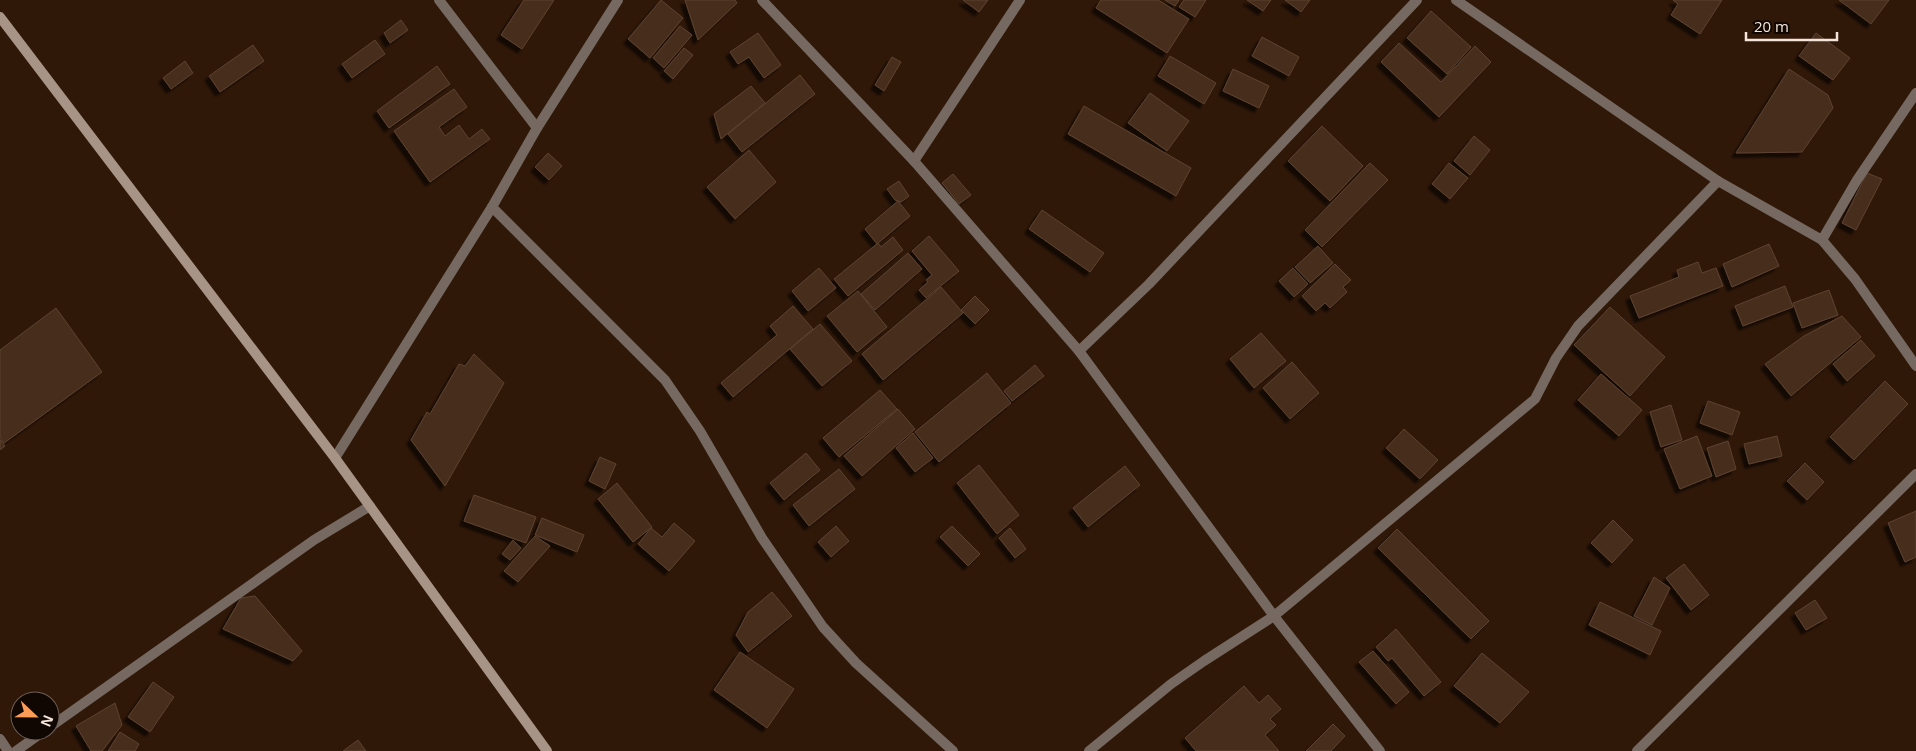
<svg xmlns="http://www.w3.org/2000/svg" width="1916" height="751" viewBox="0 0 1916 751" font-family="'Open Sans',sans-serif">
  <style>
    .building { fill: #472e1d; stroke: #5d4231; filter: url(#shadow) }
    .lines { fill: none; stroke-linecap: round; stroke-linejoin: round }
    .street { stroke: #766961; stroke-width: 10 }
    .secondary { stroke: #a89486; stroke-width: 10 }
  </style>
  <defs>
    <filter id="shadow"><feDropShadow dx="-4.5" dy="4.5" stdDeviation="1" flood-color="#0009"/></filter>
  </defs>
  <rect width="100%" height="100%" fill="#301808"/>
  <g class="building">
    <polygon points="524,0 554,0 522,49 501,35"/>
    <polygon points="661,0 683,18 650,58 628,39"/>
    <polygon points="685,0 735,0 737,3 698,40"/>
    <polygon points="963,0 988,0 979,12"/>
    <polygon points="1101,0 1158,0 1189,19 1167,53 1096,8"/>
    <polygon points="1165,0 1179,0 1175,6"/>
    <polygon points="1184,0 1206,0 1195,17 1179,7"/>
    <polygon points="1247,0 1271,0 1263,11"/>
    <polygon points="1285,0 1310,0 1301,12"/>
    <polygon points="1673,0 1722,0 1700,34 1671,15 1678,4"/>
    <polygon points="1839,0 1889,0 1871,24"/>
    <polygon points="1431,11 1471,47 1447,74 1407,38"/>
    <polygon points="401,20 408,30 390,43 384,33"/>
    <polygon points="680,26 692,35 664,68 653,58"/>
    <polygon points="758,33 781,65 764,78 749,57 738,64 730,52"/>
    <polygon points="1816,33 1850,58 1833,80 1799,56"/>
    <polygon points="1262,37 1299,57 1289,76 1252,56"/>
    <polygon points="375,40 385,54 352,78 342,64"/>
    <polygon points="1399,43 1441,82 1475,46 1491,62 1439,117 1381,62"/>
    <polygon points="253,45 264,61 220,92 209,76"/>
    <polygon points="684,48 693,55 673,79 664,71"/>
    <polygon points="1170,56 1216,83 1204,104 1158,76"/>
    <polygon points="892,57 901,62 884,91 875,85"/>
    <polygon points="185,61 193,73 171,89 163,78"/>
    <polygon points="437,66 450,84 389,128 377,111"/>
    <polygon points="1233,69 1269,86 1259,108 1223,91"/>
    <polygon points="1789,69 1828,95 1833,108 1802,152 1736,153"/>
    <polygon points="800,75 815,94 742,152 728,134"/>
    <polygon points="751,86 765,103 721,139 714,114"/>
    <polygon points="454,89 467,107 439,127 445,136 459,125 469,139 482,129 490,139 430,182 394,131"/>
    <polygon points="1150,93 1189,121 1167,151 1128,123"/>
    <polygon points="1084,106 1191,168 1176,196 1068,134"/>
    <polygon points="1322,126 1363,166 1330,201 1288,161"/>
    <polygon points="1474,136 1490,150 1470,175 1454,161"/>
    <polygon points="749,150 776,182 735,219 707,187"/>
    <polygon points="548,153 562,166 549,180 535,167"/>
    <polygon points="1370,163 1388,180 1322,247 1305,230"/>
    <polygon points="1449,163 1468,178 1450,199 1432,184"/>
    <polygon points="1867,173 1882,179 1856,230 1842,223"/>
    <polygon points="953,174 971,195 959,204 942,183"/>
    <polygon points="899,181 909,196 901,202 895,200 887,189"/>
    <polygon points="898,201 910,216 877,244 865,229"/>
    <polygon points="1042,210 1104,253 1090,272 1029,229"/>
    <polygon points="929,236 959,271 926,298 919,290 928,282 926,280 932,275 912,251"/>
    <polygon points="893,237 903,250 848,296 834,279 878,243 881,247"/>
    <polygon points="1769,244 1779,266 1732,287 1723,264"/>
    <polygon points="1318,246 1333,263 1310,283 1295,267"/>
    <polygon points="908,253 922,269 875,310 861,294"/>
    <polygon points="1698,262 1702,273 1716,268 1723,286 1639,318 1630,296 1679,277 1677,270"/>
    <polygon points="1335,264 1351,280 1343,287 1347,292 1330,308 1325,303 1316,311 1302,296"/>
    <polygon points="819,268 836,288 808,311 792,291"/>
    <polygon points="1293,268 1308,284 1294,297 1279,281"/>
    <polygon points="1785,286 1793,307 1743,326 1735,306"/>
    <polygon points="941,287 963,313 883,380 862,354"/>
    <polygon points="1829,290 1838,315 1802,328 1793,303"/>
    <polygon points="858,291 887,327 857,352 827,316"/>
    <polygon points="975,296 989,310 975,324 961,310"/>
    <polygon points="793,306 813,329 733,397 721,383 777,335 770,326"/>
    <polygon points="1610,307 1665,357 1630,396 1574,345"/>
    <polygon points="56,308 102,372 4,443 0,438 0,350"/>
    <polygon points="1842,316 1861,337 1791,396 1765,364 1804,336"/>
    <polygon points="820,324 852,361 822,386 790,349"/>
    <polygon points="1261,333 1286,361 1254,388 1230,359"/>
    <polygon points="1861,340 1875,356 1847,381 1833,364"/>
    <polygon points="474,354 504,383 445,486 411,440 427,412 430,414 459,364 465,366"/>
    <polygon points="1292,362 1319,393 1290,419 1263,388"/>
    <polygon points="1035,365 1044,376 1012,401 1004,391"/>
    <polygon points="987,373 1011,403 939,462 915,432"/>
    <polygon points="1601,374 1642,410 1619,436 1578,400"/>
    <polygon points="1885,381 1908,404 1854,460 1830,437"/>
    <polygon points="880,390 897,409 839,457 823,438"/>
    <polygon points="1708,401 1740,412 1732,435 1700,423"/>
    <polygon points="1671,405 1682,440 1661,447 1650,412"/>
    <polygon points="898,409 915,429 862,476 844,456"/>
    <polygon points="1404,429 1438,460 1420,479 1386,448"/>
    <polygon points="913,433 933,458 915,472 896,448"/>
    <polygon points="1697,436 1712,476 1680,489 1664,449"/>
    <polygon points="1777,436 1782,456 1749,464 1744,444"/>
    <polygon points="0,440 5,446 0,450"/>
    <polygon points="1728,441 1736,469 1716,477 1707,448"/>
    <polygon points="806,453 820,470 784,500 770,483"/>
    <polygon points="600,457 616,464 605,489 589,481"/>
    <polygon points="1805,463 1824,482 1807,500 1787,481"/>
    <polygon points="979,465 1019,515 997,534 957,483"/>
    <polygon points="1125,466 1140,485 1088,527 1073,508"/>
    <polygon points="839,469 855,489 809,526 793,505"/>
    <polygon points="617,483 652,527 633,542 598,499"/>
    <polygon points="474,495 536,517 526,543 464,521"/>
    <polygon points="1916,511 1916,557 1905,562 1888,523"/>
    <polygon points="542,518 584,535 577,552 535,535"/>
    <polygon points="1613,520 1633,540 1612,563 1591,543"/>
    <polygon points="674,523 695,541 669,571 638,544 651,528 662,537"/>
    <polygon points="836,526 849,541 831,557 818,542"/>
    <polygon points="952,526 980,554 968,566 940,537"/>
    <polygon points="1010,528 1026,549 1015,558 999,538"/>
    <polygon points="1397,529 1489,621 1471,639 1378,548"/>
    <polygon points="535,536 550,546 518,582 504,571"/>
    <polygon points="513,540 521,548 510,560 502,554"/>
    <polygon points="1684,564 1709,595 1691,610 1666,578"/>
    <polygon points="1654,577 1670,588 1652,625 1634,616"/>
    <polygon points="772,592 792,616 748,652 736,635 748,612"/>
    <polygon points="255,596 302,651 293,661 223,629 241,598"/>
    <polygon points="1815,600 1827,618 1806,630 1795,613"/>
    <polygon points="1600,602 1661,631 1650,655 1589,625"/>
    <polygon points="1396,629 1441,682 1424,696 1392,658 1388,661 1376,647"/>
    <polygon points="1373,651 1409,692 1396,704 1359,662"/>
    <polygon points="740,652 794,689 767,728 714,690"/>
    <polygon points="1482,653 1529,692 1500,723 1454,686"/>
    <polygon points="153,682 174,697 150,732 128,717"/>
    <polygon points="1244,686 1259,703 1268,695 1281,709 1270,719 1276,725 1265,735 1279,751 1196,751 1185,738"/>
    <polygon points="115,703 122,725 102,751 91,751 76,726"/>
    <polygon points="1333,724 1345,736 1331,751 1306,751"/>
    <polygon points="120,732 139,744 135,751 108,751"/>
    <polygon points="358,740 366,751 343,751"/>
  </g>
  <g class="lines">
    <g class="street">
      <polyline points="439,0 537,128"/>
      <polyline points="762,0 914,161 1079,351"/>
      <polyline points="1456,0 1718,181 1822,240 1857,180 1916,93"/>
      <polyline points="914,161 1020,0"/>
      <polyline points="492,207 665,380 700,431 762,538 823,627 856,663 953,751"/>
      <polyline points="1822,240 1855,279 1916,366"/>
      <polyline points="335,458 492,207 537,128 618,0"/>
      <polyline points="50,727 314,540 370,506"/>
      <polyline points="0,739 8,751"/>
      <polyline points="16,751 44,731"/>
      <polyline points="1089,751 1171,684 1204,661 1274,616 1535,399 1556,358 1578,326 1718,181"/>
      <polyline points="1380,751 1274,616 1079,351 1149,284 1417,0"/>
      <polyline points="1637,751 1916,474"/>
    </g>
    <polyline class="secondary" points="0,17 335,458 547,751"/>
  </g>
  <g transform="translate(35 716) rotate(112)"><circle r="24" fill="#100702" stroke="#6c5f58"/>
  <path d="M0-4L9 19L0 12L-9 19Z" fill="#fd9c57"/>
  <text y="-8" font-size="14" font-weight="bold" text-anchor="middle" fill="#f5e4da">N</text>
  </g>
  <path d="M1746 32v8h91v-8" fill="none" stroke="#f5e4da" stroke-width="2.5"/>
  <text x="1754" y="32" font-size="15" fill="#f5e4da" stroke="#100702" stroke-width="4" paint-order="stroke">20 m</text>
</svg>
